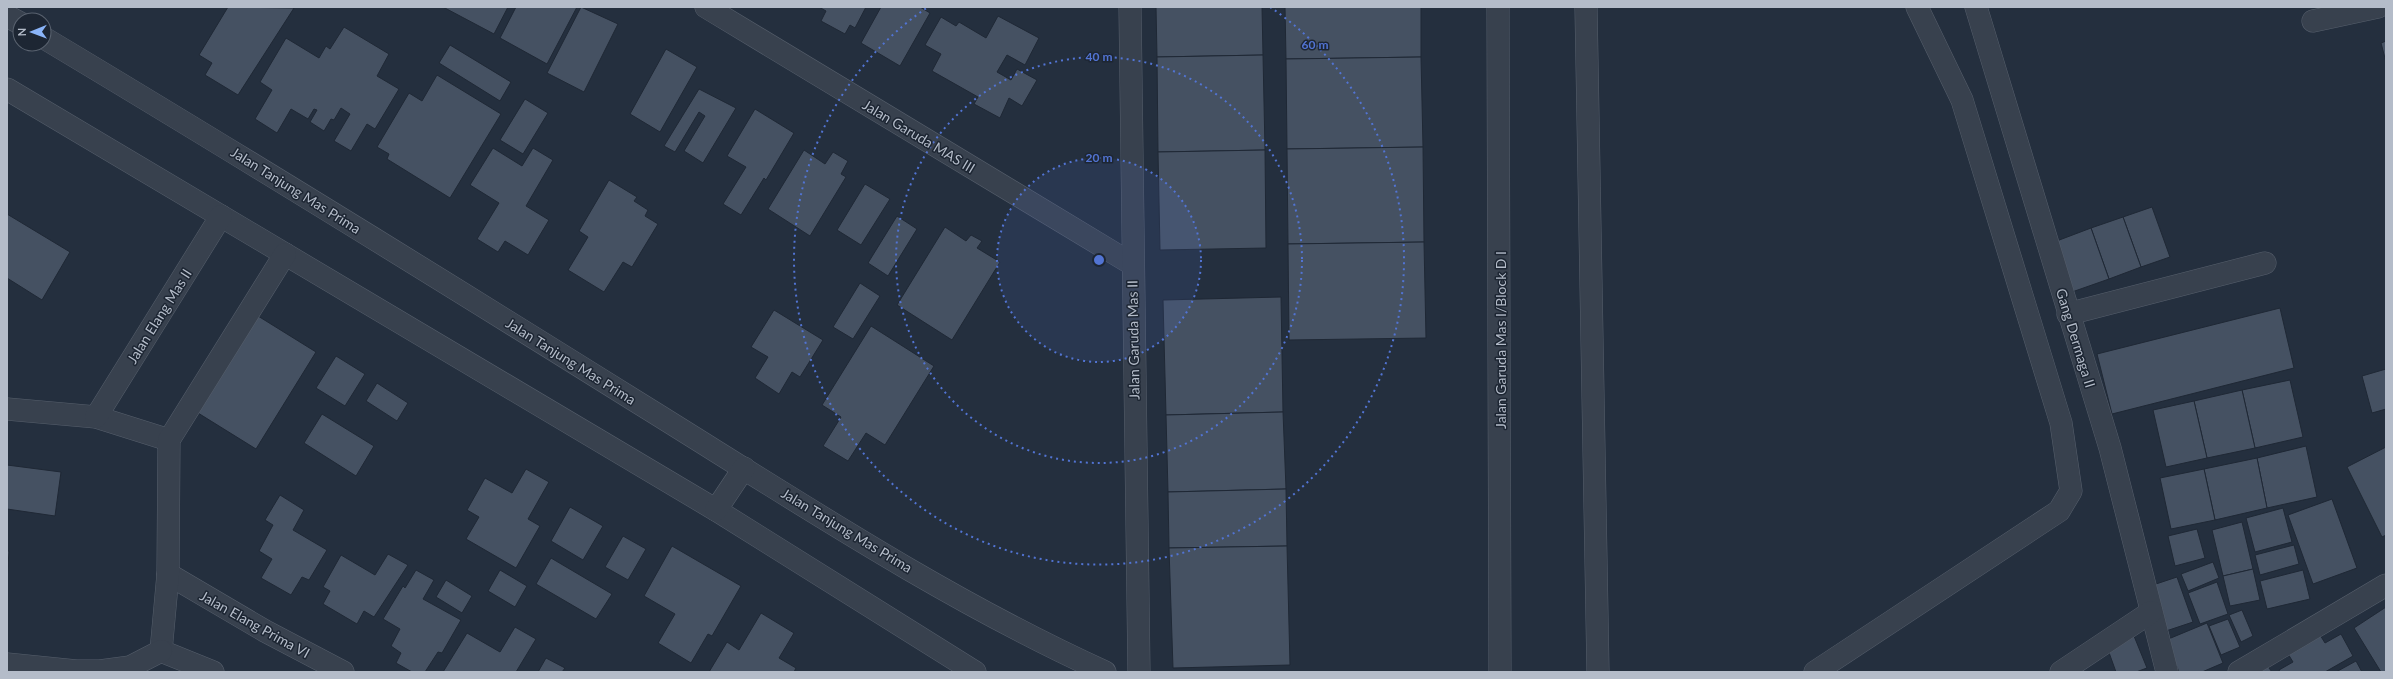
<svg xmlns="http://www.w3.org/2000/svg" width="2393" height="679" viewBox="0 0 2393 679" font-family="Lato,sans-serif">
  <style>
    .building { fill: #455162; stroke: #1f2835 }
    .lines { fill: none; stroke-linecap: round; stroke-linejoin: round }
    .minor-casing { stroke: #565f6c; stroke-width: 23 }
    .minor { stroke: #38414e; stroke-width: 22 }
    .ring { fill: none; stroke: #5274d3; stroke-width: 2; stroke-dasharray: 2 4 }
    .labels { text-anchor: middle; dominant-baseline: central; stroke-width: 3; stroke-linejoin: round; paint-order: stroke }
    .street-label { font-size: 14px; fill: #b4bcc9; stroke: #1d2633 }
    .centre { fill: #5274d3; stroke: #1d2633; stroke-width: 2 }
    .ring-label { font-size: 12px; text-anchor: middle; font-weight: bold; fill: #5274d3; stroke: #1d2633; stroke-width: 3; stroke-linejoin: round; paint-order: stroke }
  </style>
  <rect width="100%" height="100%" fill="#242f3e"/>
  <g class="building">
    <polygon points="228,7 294,8 238,95 205,75 212,63 199,55"/>
    <polygon points="443,7 508,7 494,34"/>
    <polygon points="516,7 577,7 547,64 500,38"/>
    <polygon points="581,7 618,24 584,92 547,73"/>
    <polygon points="819,7 866,7 855,28 850,25 845,34 821,21 826,11"/>
    <polygon points="881,7 920,7 930,13 900,66 861,43"/>
    <polygon points="1156,7 1262,7 1263,55 1157,57"/>
    <polygon points="1285,7 1421,7 1421,57 1286,59"/>
    <polygon points="998,16 1039,38 1025,65 1007,55 997,72 1011,80 1017,69 1037,80 1022,106 1009,98 1000,118 974,104 978,97 932,71 941,54 925,45 941,17 956,26 959,22 986,38"/>
    <polygon points="344,27 389,54 377,76 399,89 375,129 367,124 351,151 334,141 350,114 341,108 334,120 331,119 324,131 310,122 317,110 314,109 308,119 291,109 277,133 255,119 272,90 260,82 286,38 319,58 326,46 330,49"/>
    <polygon points="2386,41 2386,62 2381,43"/>
    <polygon points="450,45 511,82 500,101 439,63"/>
    <polygon points="666,49 697,67 660,132 630,114"/>
    <polygon points="1263,55 1265,150 1158,152 1157,57"/>
    <polygon points="1421,57 1423,147 1287,149 1286,59"/>
    <polygon points="437,75 501,114 450,198 387,159 389,154 377,147 409,93 422,101"/>
    <polygon points="699,89 736,108 703,163 684,151 705,116 699,112 675,152 664,146"/>
    <polygon points="525,99 548,113 523,154 500,140"/>
    <polygon points="755,109 794,133 766,180 764,178 741,215 723,204 746,167 727,156"/>
    <polygon points="1423,147 1424,242 1288,244 1287,149"/>
    <polygon points="493,148 522,166 533,148 553,160 526,206 549,220 528,255 505,241 498,252 477,239 499,203 470,185"/>
    <polygon points="804,150 825,164 833,152 848,161 841,174 846,177 810,236 768,209"/>
    <polygon points="1265,150 1266,248 1160,250 1158,152"/>
    <polygon points="609,180 637,197 634,201 648,210 645,216 658,224 632,267 623,262 604,292 568,270 588,237 579,231"/>
    <polygon points="865,184 890,199 861,245 837,230"/>
    <polygon points="2152,207 2170,257 2141,267 2123,217"/>
    <polygon points="7,214 70,252 42,300 7,278"/>
    <polygon points="897,216 917,229 888,276 868,263"/>
    <polygon points="2123,217 2141,267 2109,279 2091,228"/>
    <polygon points="945,227 966,241 971,235 982,241 977,248 1000,262 952,340 897,305"/>
    <polygon points="2091,228 2109,279 2072,292 2054,242"/>
    <polygon points="1424,242 1426,338 1289,340 1288,244"/>
    <polygon points="860,283 880,296 853,339 833,327"/>
    <polygon points="1281,297 1283,412 1166,415 1163,300"/>
    <polygon points="2280,308 2294,368 2112,414 2097,354"/>
    <polygon points="774,310 823,340 800,377 792,372 779,394 755,378 768,357 751,347"/>
    <polygon points="258,316 316,352 256,449 198,413"/>
    <polygon points="871,326 934,366 885,445 866,433 848,461 823,446 841,417 822,405"/>
    <polygon points="336,356 365,374 345,406 316,388"/>
    <polygon points="2386,369 2386,409 2372,413 2362,376"/>
    <polygon points="2290,380 2303,437 2255,448 2242,390"/>
    <polygon points="377,383 408,403 397,421 366,401"/>
    <polygon points="2242,390 2255,448 2207,458 2194,401"/>
    <polygon points="2194,401 2207,458 2166,467 2153,410"/>
    <polygon points="1283,412 1286,489 1168,492 1166,415"/>
    <polygon points="322,414 374,446 356,476 304,443"/>
    <polygon points="2306,446 2317,497 2267,508 2257,458"/>
    <polygon points="2386,447 2386,535 2382,537 2347,467"/>
    <polygon points="2257,458 2267,508 2215,520 2204,469"/>
    <polygon points="7,465 61,472 55,516 7,509"/>
    <polygon points="526,469 549,482 528,519 540,526 516,568 466,539 479,517 467,510 485,478 512,493"/>
    <polygon points="2204,469 2215,520 2171,529 2160,478"/>
    <polygon points="1286,489 1287,546 1169,548 1168,492"/>
    <polygon points="280,495 304,510 293,530 327,550 309,580 302,577 291,595 261,578 272,559 259,551 273,525 265,520"/>
    <polygon points="2332,499 2357,568 2313,584 2288,515"/>
    <polygon points="570,507 603,526 583,560 551,541"/>
    <polygon points="2283,508 2292,542 2255,552 2246,518"/>
    <polygon points="2242,522 2253,569 2223,576 2212,530"/>
    <polygon points="2197,529 2205,558 2175,566 2168,536"/>
    <polygon points="623,536 646,549 628,580 605,567"/>
    <polygon points="2294,545 2299,564 2260,575 2255,555"/>
    <polygon points="672,546 741,586 712,636 708,634 691,663 658,643 675,614 644,596"/>
    <polygon points="1287,546 1290,665 1173,668 1169,548"/>
    <polygon points="7,551 9,551 7,581"/>
    <polygon points="388,554 408,565 374,617 364,611 357,624 323,604 330,591 323,587 341,555 375,575"/>
    <polygon points="551,558 612,594 596,619 536,584"/>
    <polygon points="2213,562 2219,578 2188,591 2181,574"/>
    <polygon points="2253,569 2260,600 2230,606 2223,576"/>
    <polygon points="416,570 434,580 423,599 461,620 442,653 438,652 425,672 412,672 396,663 401,653 391,646 400,629 383,619 403,586 405,588"/>
    <polygon points="500,570 527,586 515,607 488,591"/>
    <polygon points="2303,570 2310,599 2267,609 2260,581"/>
    <polygon points="2177,577 2193,622 2166,631 2150,586"/>
    <polygon points="446,580 472,596 462,613 436,597"/>
    <polygon points="2217,582 2228,614 2200,624 2188,593"/>
    <polygon points="2386,607 2386,672 2381,672 2354,628"/>
    <polygon points="2242,610 2253,636 2241,642 2229,615"/>
    <polygon points="761,613 794,633 779,658 796,668 794,672 709,672 727,642 739,650"/>
    <polygon points="2228,619 2240,647 2221,655 2209,626"/>
    <polygon points="2207,623 2223,663 2202,672 2179,672 2166,640"/>
    <polygon points="515,627 536,639 516,672 443,672 467,633 500,652"/>
    <polygon points="2317,630 2325,643 2341,634 2353,656 2325,672 2280,672 2279,670 2293,662 2285,649"/>
    <polygon points="2134,636 2147,668 2136,672 2116,672 2107,647"/>
    <polygon points="546,658 565,668 562,672 538,672"/>
    <polygon points="2356,661 2362,672 2336,672"/>
    <polygon points="2266,664 2272,672 2255,672"/>
  </g>
  <g class="lines">
    <defs>
      <g id="minor">
        <polyline points="706,7 1132,264"/>
        <polyline points="1130,7 1139,672"/>
        <polyline points="1498,7 1500,672"/>
        <polyline points="1586,7 1598,672"/>
        <polyline points="1976,7 2110,448 2167,672"/>
        <polyline points="7,16 20,23"/>
        <polyline points="2313,21 2378,7"/>
        <path d="M44 38C243 157 440 279 637 402 789 496 942 598 1105 672"/>
        <polyline points="7,89 716,510 975,672"/>
        <polyline points="2068,314 2265,263"/>
        <polyline points="7,409 96,417 169,440"/>
        <polyline points="96,417 221,216"/>
        <polyline points="716,510 744,468"/>
        <polyline points="168,574 265,631 343,672"/>
        <polyline points="161,651 168,574 169,440 285,254"/>
        <polyline points="161,651 213,672"/>
        <polyline points="7,664 76,671 100,671 130,667 161,651"/>
        <polyline points="1815,672 2059,511 2071,491 2061,423 1962,100 1917,7"/>
        <polyline points="2061,672 2151,612"/>
        <polyline points="2239,672 2386,585"/>
      </g>
    </defs>
    <use href="#minor" class="minor-casing"/>
    <use href="#minor" class="minor"/>
  </g>
  <circle cx="1099" cy="260" r="102" fill="#5274d3" fill-opacity=".12"/>
  <g class="ring">
    <circle cx="1099" cy="260" r="102"/>
    <circle cx="1099" cy="260" r="203"/>
    <path d="M1270 7A305 305 0 1 1 928 7"/>
  </g>
  <g class="labels">
    <g class="street-label">
      <text transform="translate(919 136) rotate(31)">Jalan Garuda MAS III</text>
      <text transform="translate(296 190) rotate(32)">Jalan Tanjung Mas Prima</text>
      <text transform="translate(159 316) rotate(-58)">Jalan Elang Mas II</text>
      <text transform="translate(2076 338) rotate(73)">Gang Dermaga II</text>
      <text transform="translate(1133 340) rotate(-91)">Jalan Garuda Mas II</text>
      <text transform="translate(1500 340) rotate(-90)">Jalan Garuda Mas I/Block D I</text>
      <text transform="translate(571 361) rotate(32)">Jalan Tanjung Mas Prima</text>
      <text transform="translate(847 530) rotate(31)">Jalan Tanjung Mas Prima</text>
      <text transform="translate(255 624) rotate(29)">Jalan Elang Prima VI</text>
    </g>
  </g>
  <circle cx="1099" cy="260" r="6" class="centre"/>
  <g class="ring-label">
    <text x="1315" y="49">60 m</text>
    <text x="1099" y="61">40 m</text>
    <text x="1099" y="162">20 m</text>
  </g>
  <rect width="2393" height="679" fill="none" stroke="#b4bcc9" stroke-width="16"/>
  <g transform="translate(32 32) rotate(269)"><circle r="19" fill="#1d2633" stroke="#59626f"/>
  <path d="M0-3L7 15L0 10L-7 15Z" fill="#8ab4f8"/>
  <text y="-6" font-size="11" font-weight="bold" text-anchor="middle" fill="#b4bcc9">N</text>
  </g>
</svg>
